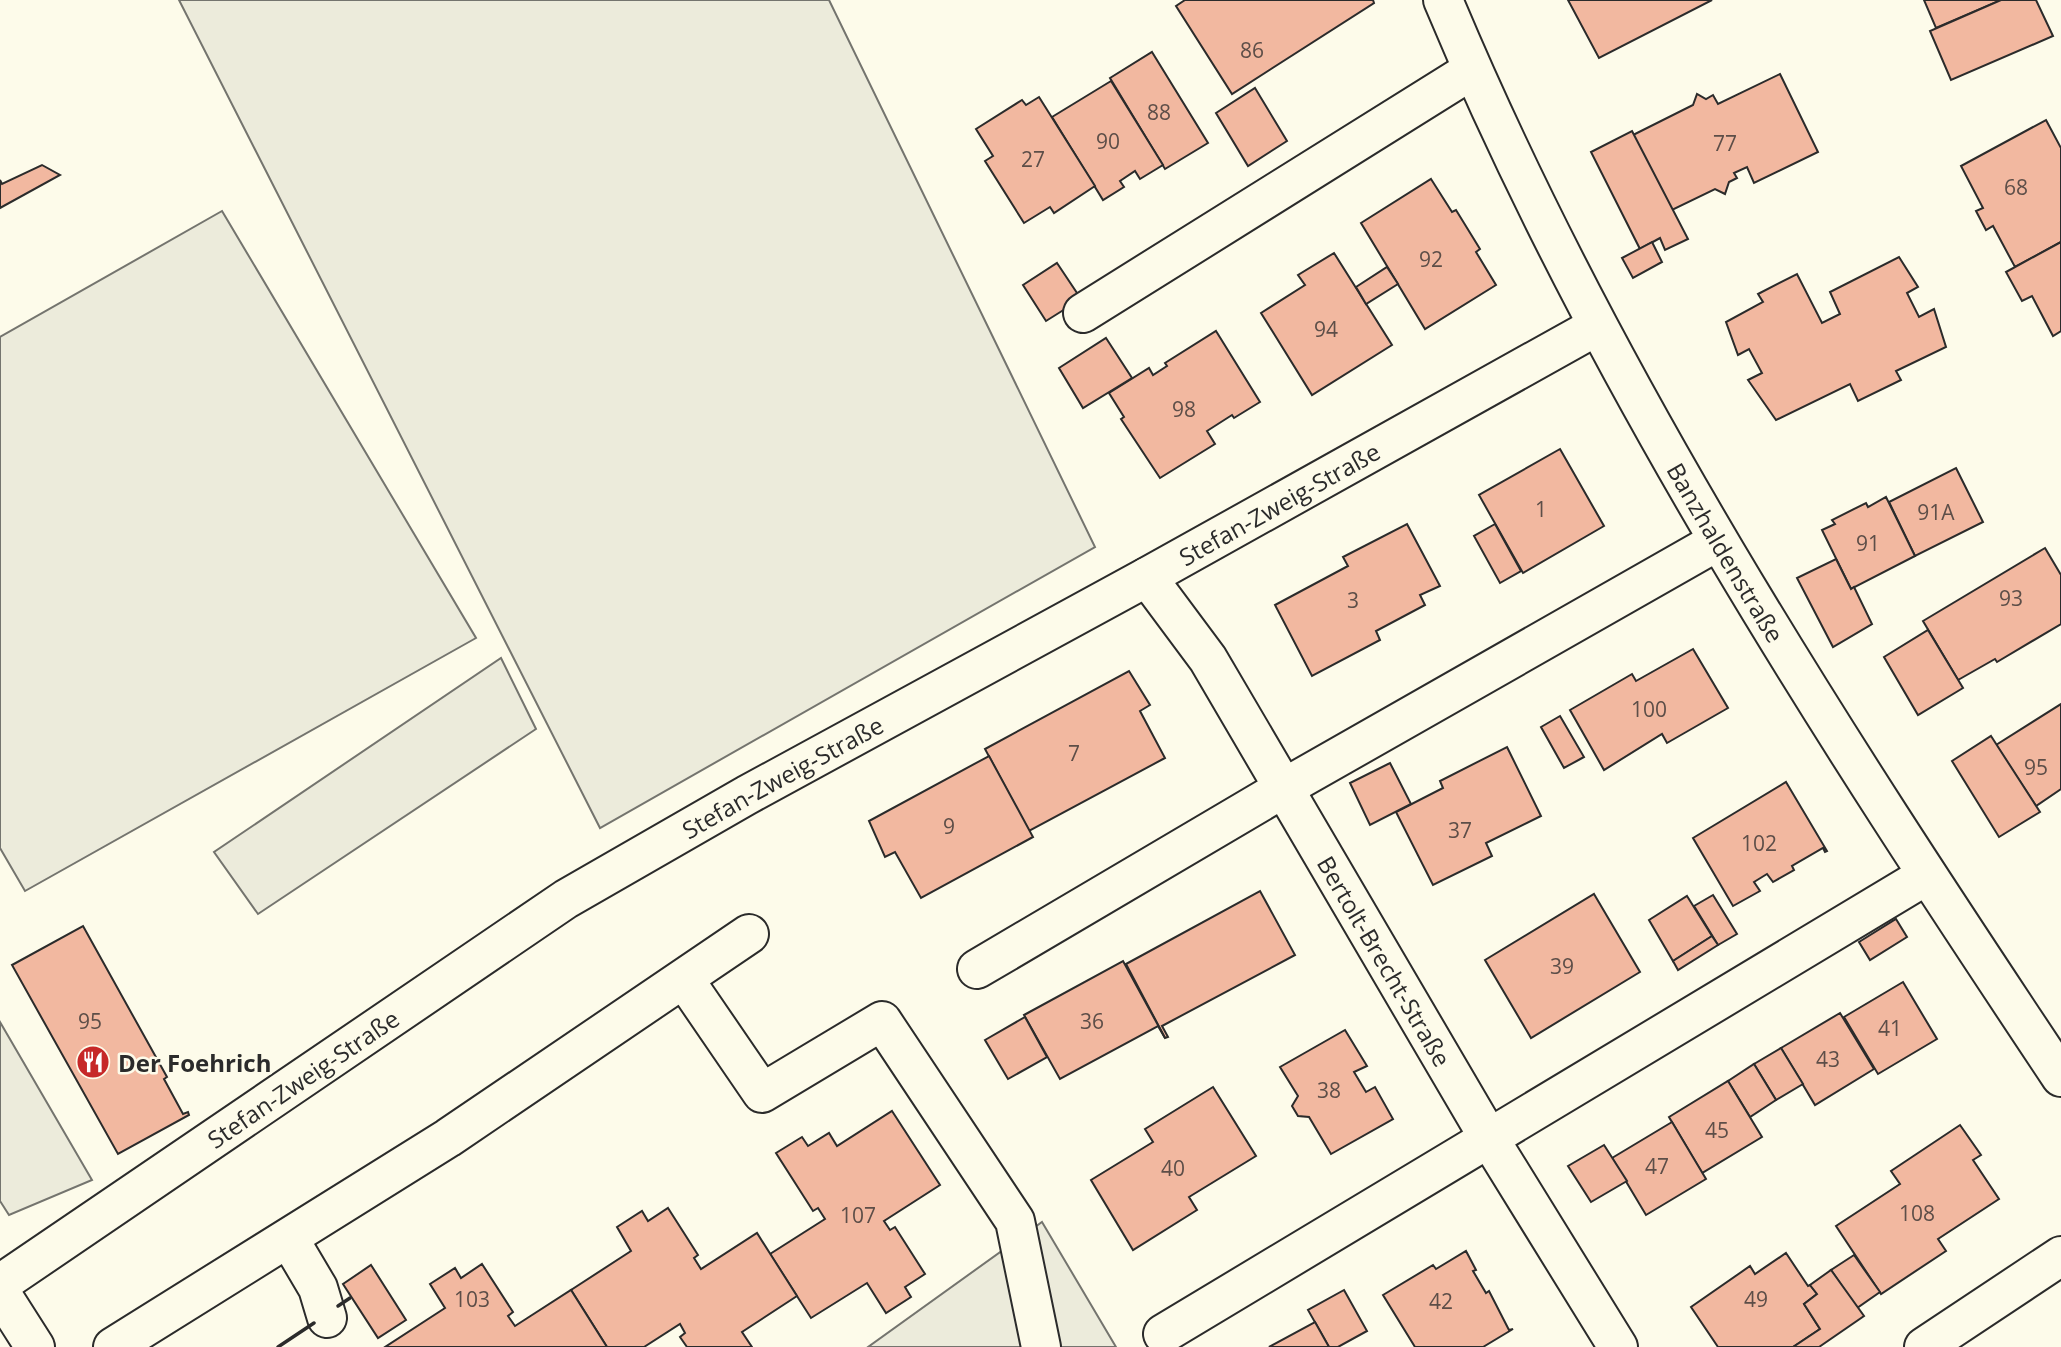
<svg xmlns="http://www.w3.org/2000/svg" width="2061" height="1347" viewBox="0 0 2061 1347" font-family="'Open Sans',sans-serif">
  <style>
    .green { fill: #ecebdb; stroke: #74746e; stroke-width: 2 }
    .building { fill: #f2b8a0; stroke: #2b2b2b; stroke-width: 2 }
    .lines { fill: none; stroke-linecap: round; stroke-linejoin: round }
    .minor-casing { stroke: #2b2b2b; stroke-width: 42 }
    .minor { stroke: #fdfbea; stroke-width: 38 }
    .wall { stroke: #2b2b2b; stroke-width: 3.5 }
    .labels { text-anchor: middle; dominant-baseline: central; stroke-width: 5; stroke-linejoin: round; paint-order: stroke }
    .number-label { font-size: 21px; fill: #5d4e48 }
    .street-label { font-size: 24px; fill: #2b2b2b; stroke: #fdfbea }
    .poi-label { font-size: 24px; font-weight: bold; fill: #2b2b2b; stroke: #fdfbea; text-anchor: start }
  </style>
  <rect width="100%" height="100%" fill="#fdfbea"/>
  <g class="green">
    <polygon points="179,0 829,0 1095,547 600,828"/>
    <polygon points="222,211 476,638 25,891 0,848 0,337"/>
    <polygon points="501,658 536,729 258,914 214,852"/>
    <polygon points="0,1022 92,1180 9,1215 0,1201"/>
    <polygon points="1042,1222 1116,1347 868,1347"/>
  </g>
  <g class="building">
    <polygon points="1185,0 1373,0 1374,3 1232,94 1176,6"/>
    <polygon points="1568,0 1712,0 1599,58"/>
    <polygon points="1924,0 2001,0 1936,28"/>
    <polygon points="2001,0 2036,0 2053,36 1951,80 1930,31"/>
    <polygon points="1152,52 1208,143 1165,169 1110,78"/>
    <polygon points="1780,74 1818,152 1754,183 1747,167 1734,173 1737,178 1729,182 1725,194 1715,189 1672,210 1633,135 1693,105 1697,94 1706,99 1713,95 1718,104"/>
    <polygon points="1111,81 1163,165 1140,179 1135,171 1120,181 1124,187 1103,200 1052,117"/>
    <polygon points="1255,88 1287,141 1248,166 1216,113"/>
    <polygon points="1039,97 1095,186 1054,213 1050,207 1024,223 985,161 993,156 976,129 1022,100 1026,105"/>
    <polygon points="2046,120 2061,148 2061,242 2015,267 1993,226 1986,230 1976,211 1983,208 1961,166"/>
    <polygon points="1632,131 1688,239 1665,250 1660,238 1640,249 1591,152"/>
    <polygon points="42,165 60,175 0,208 0,180 2,184"/>
    <polygon points="1431,179 1452,212 1456,210 1480,249 1476,252 1496,285 1425,329 1361,223"/>
    <polygon points="1652,242 1662,262 1633,278 1622,258"/>
    <polygon points="2061,242 2061,331 2053,336 2032,296 2022,301 2006,272"/>
    <polygon points="1334,253 1392,345 1312,395 1261,313 1305,285 1298,275"/>
    <polygon points="1899,257 1918,287 1907,293 1919,317 1934,309 1946,347 1896,371 1901,380 1858,401 1850,384 1776,420 1748,380 1762,373 1749,349 1738,355 1726,322 1763,302 1758,294 1797,274 1822,323 1840,314 1830,292"/>
    <polygon points="1057,263 1081,299 1046,321 1023,285"/>
    <polygon points="1387,267 1398,284 1366,304 1356,287"/>
    <polygon points="1216,331 1260,402 1234,418 1232,415 1207,431 1215,444 1160,478 1121,419 1124,417 1109,393 1149,368 1153,375 1167,366 1165,363"/>
    <polygon points="1106,338 1132,378 1083,408 1059,368"/>
    <polygon points="1560,449 1604,526 1523,573 1479,495"/>
    <polygon points="1956,468 1983,522 1915,556 1889,502"/>
    <polygon points="1886,497 1915,556 1851,589 1822,530 1835,524 1832,520 1866,503 1868,507"/>
    <polygon points="1407,524 1440,586 1420,595 1425,605 1376,631 1380,640 1312,676 1275,605 1348,566 1343,557"/>
    <polygon points="1495,524 1521,571 1500,583 1474,536"/>
    <polygon points="2045,548 2061,575 2061,624 1997,662 1995,659 1958,680 1923,621"/>
    <polygon points="1836,559 1851,589 1854,587 1872,624 1833,647 1797,578"/>
    <polygon points="1928,630 1963,688 1918,715 1884,657"/>
    <polygon points="1693,649 1728,708 1667,743 1662,734 1604,770 1570,710 1632,674 1636,681"/>
    <polygon points="1129,671 1150,705 1140,711 1165,758 1029,831 985,749"/>
    <polygon points="2061,704 2061,789 2036,806 1996,745"/>
    <polygon points="1560,716 1584,757 1564,768 1541,727"/>
    <polygon points="1991,736 2040,812 1999,837 1952,761"/>
    <polygon points="1507,747 1541,816 1486,843 1492,856 1433,885 1396,812 1443,788 1440,781"/>
    <polygon points="989,756 1033,837 921,898 895,852 885,857 869,821"/>
    <polygon points="1390,763 1411,804 1370,825 1350,783"/>
    <polygon points="1786,782 1827,851 1825,852 1823,848 1792,866 1794,870 1773,882 1767,874 1754,882 1760,891 1733,906 1693,838"/>
    <polygon points="1260,891 1295,955 1162,1026 1168,1037 1165,1038 1126,964"/>
    <polygon points="1594,894 1640,972 1531,1038 1485,960"/>
    <polygon points="1713,895 1737,934 1718,945 1694,906"/>
    <polygon points="1687,896 1712,936 1673,961 1649,920"/>
    <polygon points="1896,919 1907,937 1870,960 1859,942"/>
    <polygon points="83,926 167,1077 164,1079 183,1114 188,1112 189,1115 118,1154 12,965"/>
    <polygon points="1712,936 1718,945 1678,970 1673,961"/>
    <polygon points="1123,961 1165,1038 1158,1026 1060,1079 1024,1015"/>
    <polygon points="1903,982 1937,1039 1878,1074 1844,1017"/>
    <polygon points="1840,1013 1874,1069 1815,1105 1781,1048"/>
    <polygon points="1025,1017 1047,1057 1008,1079 985,1040"/>
    <polygon points="1345,1030 1367,1066 1354,1072 1366,1092 1375,1087 1393,1119 1331,1154 1309,1117 1298,1116 1292,1106 1298,1096 1280,1067"/>
    <polygon points="1781,1048 1803,1084 1776,1100 1754,1064"/>
    <polygon points="1754,1064 1776,1100 1750,1117 1728,1081"/>
    <polygon points="1728,1081 1762,1137 1702,1173 1669,1117"/>
    <polygon points="1213,1087 1256,1156 1189,1197 1197,1210 1133,1250 1091,1180 1153,1142 1145,1129"/>
    <polygon points="892,1111 940,1185 884,1221 890,1230 895,1227 925,1274 905,1287 911,1297 886,1313 867,1283 811,1318 770,1254 825,1219 818,1208 813,1211 776,1153 802,1137 808,1146 829,1133 837,1146"/>
    <polygon points="1672,1122 1706,1179 1646,1215 1612,1158"/>
    <polygon points="1960,1125 1981,1155 1973,1160 1999,1199 1938,1239 1946,1251 1881,1294 1836,1226 1900,1184 1891,1171"/>
    <polygon points="1604,1145 1627,1181 1591,1202 1568,1166"/>
    <polygon points="668,1208 698,1255 694,1258 701,1269 757,1233 797,1296 742,1332 752,1347 687,1347 680,1337 685,1333 680,1324 644,1347 607,1347 571,1290 631,1251 617,1227 642,1211 648,1221"/>
    <polygon points="1466,1251 1476,1270 1473,1271 1486,1293 1489,1291 1509,1330 1513,1329 1483,1347 1415,1347 1383,1295 1433,1265 1436,1269"/>
    <polygon points="1786,1253 1808,1286 1810,1285 1817,1294 1804,1304 1820,1329 1793,1347 1718,1347 1691,1307 1750,1266 1755,1274"/>
    <polygon points="1854,1255 1880,1292 1857,1308 1831,1270"/>
    <polygon points="482,1264 513,1312 508,1316 515,1326 571,1290 607,1347 385,1347 445,1308 430,1284 455,1268 461,1278"/>
    <polygon points="371,1265 406,1320 378,1338 343,1284"/>
    <polygon points="1831,1270 1864,1316 1819,1347 1793,1347 1820,1329 1804,1304 1817,1294 1810,1285"/>
    <polygon points="1344,1290 1367,1331 1338,1347 1329,1347 1308,1310"/>
    <polygon points="1315,1322 1329,1347 1269,1347"/>
  </g>
  <g class="lines">
    <defs>
      <g id="minor">
        <path id="s1" d="M1443 0C1603 383 1832 733 2061 1077"/>
        <polyline points="1083,313 1472,70"/>
        <path id="s2" d="M1147 577 1208 659 1490 1140 1618 1347"/>
        <polyline points="977,969 1284,788 1718,541"/>
        <polyline points="684,979 762,1093 882,1021 1015,1221 1041,1347"/>
        <polyline points="289,1239 318,1288 327,1318"/>
        <path id="s3" d="M0 1284 566 899 747 795 1147 577 1597 326"/>
        <polyline points="0,1292 35,1347"/>
        <polyline points="1163,1334 1927,875"/>
        <polyline points="113,1347 448,1138 749,934"/>
        <polyline points="1924,1347 2061,1256"/>
      </g>
    </defs>
    <use href="#minor" class="minor-casing"/>
    <use href="#minor" class="minor"/>
    <g class="wall">
      <polyline points="338,1306 350,1298"/>
      <polyline points="278,1347 314,1323"/>
    </g>
  </g>
  <defs>
    <symbol id="restaurant-disc" viewBox="-11 -11 22 22"><circle r="9.5" fill="#c62828" stroke="#fdfbea"/><path d="M-5-6h1v4h1v-4h1v4h1v-4h1v5L-1.5 .5V6h-2V.5L-5-1ZM5-6V6H3V1.5H1.5Q1.5-4 5-6Z" fill="#fff"/></symbol>
  </defs>
  <g fill-rule="evenodd">
    <use href="#restaurant-disc" x="74" y="1043" width="38" height="38"/>
  </g>
  <g class="labels">
    <g class="number-label">
      <text x="1252" y="50">86</text>
      <text x="1159" y="112">88</text>
      <text x="1108" y="141">90</text>
      <text x="1725" y="143">77</text>
      <text x="1033" y="159">27</text>
      <text x="2016" y="187">68</text>
      <text x="1431" y="259">92</text>
      <text x="1326" y="329">94</text>
      <text x="1184" y="409">98</text>
      <text x="1541" y="509">1</text>
      <text x="1936" y="512">91A</text>
      <text x="1868" y="543">91</text>
      <text x="2011" y="598">93</text>
      <text x="1353" y="600">3</text>
      <text x="1649" y="709">100</text>
      <text x="1074" y="753">7</text>
      <text x="2036" y="767">95</text>
      <text x="949" y="826">9</text>
      <text x="1460" y="830">37</text>
      <text x="1759" y="843">102</text>
      <text x="1562" y="966">39</text>
      <text x="90" y="1021">95</text>
      <text x="1092" y="1021">36</text>
      <text x="1890" y="1028">41</text>
      <text x="1828" y="1059">43</text>
      <text x="1329" y="1090">38</text>
      <text x="1717" y="1130">45</text>
      <text x="1657" y="1166">47</text>
      <text x="1173" y="1168">40</text>
      <text x="1917" y="1213">108</text>
      <text x="858" y="1215">107</text>
      <text x="472" y="1299">103</text>
      <text x="1756" y="1299">49</text>
      <text x="1441" y="1301">42</text>
    </g>
    <g class="street-label">
      <text stroke="none"><textPath href="#s3" startOffset="1500">Stefan-Zweig-Straße</textPath></text>
      <text stroke="none"><textPath href="#s1" startOffset="621">Banzhaldenstraße</textPath></text>
      <text stroke="none"><textPath href="#s3" startOffset="933">Stefan-Zweig-Straße</textPath></text>
      <text stroke="none"><textPath href="#s2" startOffset="452">Bertolt-Brecht-Straße</textPath></text>
      <text stroke="none"><textPath href="#s3" startOffset="366">Stefan-Zweig-Straße</textPath></text>
    </g>
    <g class="poi-label">
      <text x="118" y="1062">Der Foehrich</text>
    </g>
  </g>
</svg>
